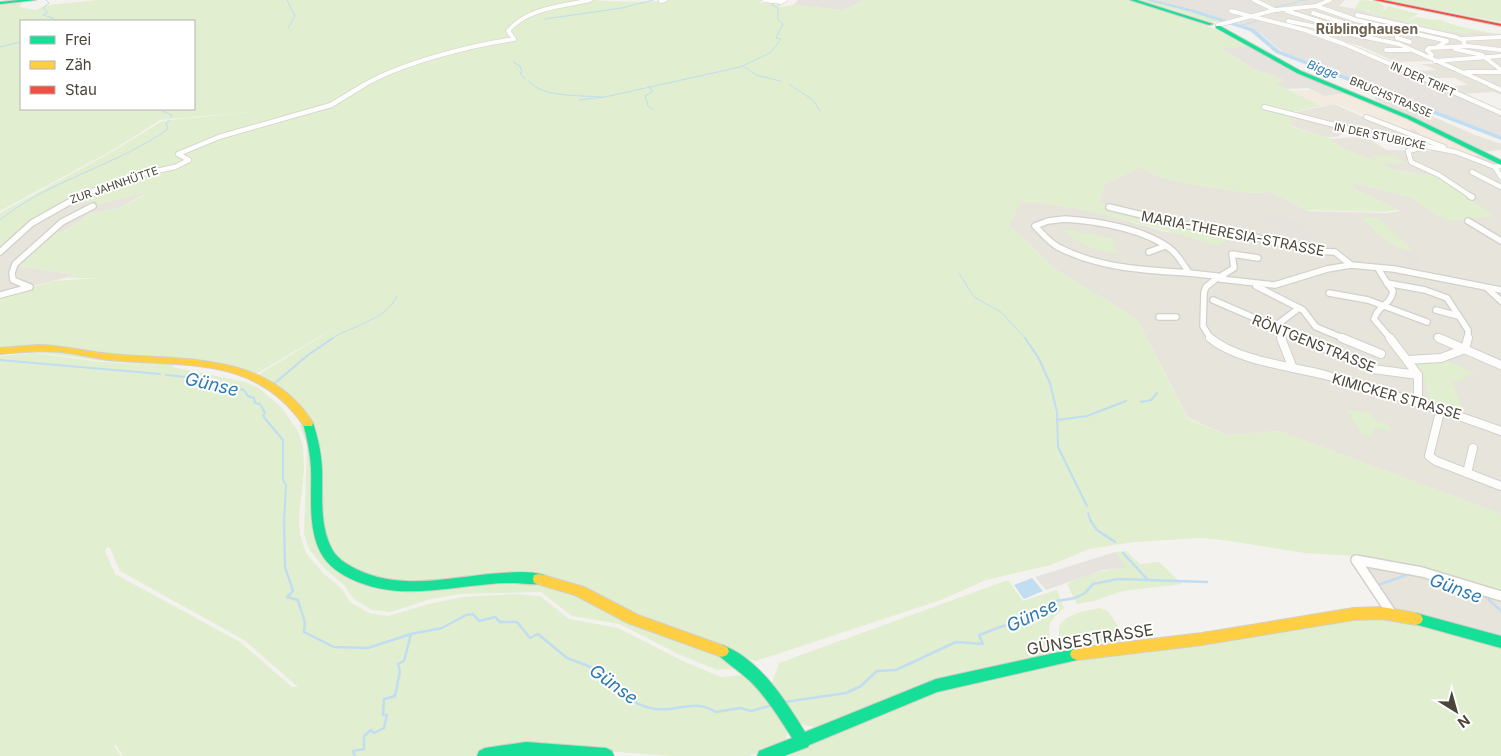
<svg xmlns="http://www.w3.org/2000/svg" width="1501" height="756" viewBox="0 0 1501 756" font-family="Inter,sans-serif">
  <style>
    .residential { fill: #e7e4dc }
    .commercial { fill: #f3ebdf }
    .industrial { fill: #e6e2de }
    .green { fill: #e1eecf; fill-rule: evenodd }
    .parking { fill: #e6e3df }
    .water { fill: #c0ddf1 }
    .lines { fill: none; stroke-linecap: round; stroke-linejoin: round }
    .stream-far2 { stroke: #c0ddf1; stroke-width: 1 }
    .stream-far1 { stroke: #c0ddf1; stroke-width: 2 }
    .stream { stroke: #c0ddf1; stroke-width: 2.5 }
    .river { fill: #c0ddf1; fill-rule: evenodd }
    .street-far4-casing { stroke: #d2d0cb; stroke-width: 5 }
    .street-far3-casing { stroke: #d2d0cb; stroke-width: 6 }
    .street-far2-casing { stroke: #d2d0cb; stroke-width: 8 }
    .street-far1-casing { stroke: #d2d0cb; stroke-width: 10 }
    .street-casing { stroke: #d2d0cb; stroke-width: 12 }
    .fast-casing { stroke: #d3cfc5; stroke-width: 2 }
    .slow-casing { stroke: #d3cfc5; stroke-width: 2 }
    .jam-casing { stroke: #d3cfc5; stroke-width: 2 }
    .street-far4 { stroke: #fdfdfc; stroke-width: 4 }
    .street-far3 { stroke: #fdfdfc; stroke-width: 4.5 }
    .street-far2 { stroke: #fdfdfc; stroke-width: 5.5 }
    .street-far1 { stroke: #fdfdfc; stroke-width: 8 }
    .street { stroke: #fdfdfc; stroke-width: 9 }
    .fast { fill: #16e098; fill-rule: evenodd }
    .slow { fill: #ffcf43; fill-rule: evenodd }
    .jam { fill: #f24e42; fill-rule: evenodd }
    .labels { text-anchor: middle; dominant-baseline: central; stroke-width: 4; stroke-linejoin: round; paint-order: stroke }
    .far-street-label { font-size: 11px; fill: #4b4439; stroke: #fff }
    .far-water-label { font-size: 12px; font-style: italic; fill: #2e7ab2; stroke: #fff }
    .far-quarter-label { font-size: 14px; font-weight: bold; fill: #6e6250; stroke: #fff }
    .street-label { font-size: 14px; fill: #4b4439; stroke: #fff }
    .near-street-label { font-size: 16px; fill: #4b4439; stroke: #fff }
    .near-water-label { font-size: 18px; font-style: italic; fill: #2e7ab2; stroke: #fff }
  </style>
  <rect width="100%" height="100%" fill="#f4f2ee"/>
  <g class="residential">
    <polygon points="1254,0 1345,0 1339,6 1369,11 1367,12 1406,21 1404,22 1468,34 1473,31 1501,34 1501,95 1494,92 1460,94 1443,87 1469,85 1454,78 1424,78 1408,71 1437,70 1421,64 1434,64 1431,61 1396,62 1360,46 1257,17"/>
    <polygon points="1381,96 1404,104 1475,135 1501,144 1501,150 1482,152 1373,98"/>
    <polygon points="1334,104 1395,131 1414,129 1442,149 1349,129 1337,137 1326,137 1288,125 1297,117 1286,114"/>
    <polygon points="1357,137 1369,139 1387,150 1442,151 1465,156 1480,155 1497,163 1487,165 1495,171 1501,171 1501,514 1279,431 1227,435 1188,418 1137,319 1056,270 1009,225 1020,202 1044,203 1101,213 1166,232 1235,236 1196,230 1128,213 1099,202 1105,184 1140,167 1160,177 1181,183 1251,193 1271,192 1308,211 1386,213 1400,211 1351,187 1354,183 1410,197 1447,220 1494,216 1439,177 1388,169 1382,163 1346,150 1329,139"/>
    <polygon points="149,191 120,208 90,214 64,232 48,232 20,266 77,275 0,294 0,248 3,248 30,225 82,194 93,206"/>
    <polygon points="1356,556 1404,562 1501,594 1501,646 1395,618"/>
  </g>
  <polygon class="commercial" points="1311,90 1325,96 1346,93 1401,116 1480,155 1469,156 1418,135 1420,132 1414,129 1399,130 1337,104 1321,106 1291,91"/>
  <g class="industrial">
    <polygon points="798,0 865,0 843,10 794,5"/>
    <polygon points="1149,0 1254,0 1275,10 1256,17 1317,34 1501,113 1501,136 1284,53 1261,34 1244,26 1197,11"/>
    <polygon points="1220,47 1249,47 1283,66 1346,93 1325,96 1308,88 1286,89 1274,83 1284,80 1254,69"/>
  </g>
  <g class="green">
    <path d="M98 0H596C605 2 658 2 666 0H762L760 3H780V7L794 5 843 10 865 0H1149L1228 21 1211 22 1167 8 1164 9 1217 30 1249 47 1221 48 1254 69 1284 80 1275 83 1321 106 1284 114 1296 118 1289 126 1333 139H1329L1346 150 1379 162 1370 156 1393 155 1406 163 1382 164 1388 169 1439 177 1495 216 1447 221 1410 197 1354 183 1351 187 1398 210 1383 212 1306 210 1271 192 1251 193 1181 183 1160 177 1140 167 1105 184 1099 202C1143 219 1189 229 1237 236L1217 245C1152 228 1088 205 1020 202L1009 225 1056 270 1137 319 1188 419 1227 435 1279 431 1501 514V594L1404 562 1356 556 1305 553 1223 540 1200 538 1135 542 1089 549 1051 565 986 580 941 600 756 661 741 657 706 639 636 617 628 621 713 650 741 668 717 670 678 654 620 624 572 616 541 592 460 594 431 599 391 612 372 610 354 599 344 585 325 569 309 549 304 533 307 444 299 425 305 424 313 442V517L322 553 335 568 355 581 399 590H418L494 580 543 584 545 577C483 565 414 604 355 572 349 569 343 567 339 563 308 530 324 483 319 443 316 426 299 403 286 393 277 386 266 381 256 376L350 319 256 374 215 364 119 355 66 347 39 346 0 349V297H8L0 296 54 281 99 278H67L77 275 20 266 17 263 49 232H65L90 214 121 208 150 191 93 206 81 194H79L52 208 0 248V213L117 149 162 121 259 111 160 120 113 150 0 211V4L22 3 19 7 35 10 48 5ZM21 21H194V109H21Z"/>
    <polygon points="1360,0 1374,1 1385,6 1383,12 1388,6 1418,14 1406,21 1368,12 1371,10 1355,9"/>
    <polygon points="1388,0 1501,0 1501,22"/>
    <polygon points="1417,17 1434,20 1437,19 1457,26 1492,33 1473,31 1468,34 1404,22"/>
    <path d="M1360 217 1379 218 1413 251C1391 249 1376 232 1360 217Z"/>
    <path d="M1069 230 1112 238 1117 254C1096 251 1080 245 1063 231Z"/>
    <path d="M48 350 174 364 173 367 245 382 259 388 282 408 298 431 303 446 304 471 299 515 300 535 306 553 323 573 342 589 350 602 369 613 388 616 429 604 463 597 515 594 540 596 569 619 618 628 685 662 721 677 749 674 789 728 784 745 749 756H671L526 745 500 749 475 756H123L116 745 114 746 121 756H0V356L34 353 101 362 161 365 102 361 35 352 0 355ZM107 547 110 548 120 571 244 640 298 687H292L240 642 115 574 105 551Z"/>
    <polygon points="1444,359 1476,374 1467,376 1460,382 1451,381 1464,411 1429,400 1424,377 1413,361"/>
    <polygon points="1347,410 1370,412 1376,421 1388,423 1392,432 1374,427 1373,436 1362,435"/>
    <path d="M1126 551 1140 564 1159 562 1182 584 1123 591 1094 601 1077 604 1067 584C1086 574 1104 570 1126 568L1115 552Z"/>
    <path d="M1008 580 1023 601 1057 590 1064 608C1038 629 1055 633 1050 656L824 727C790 728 788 712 771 686L779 663Z"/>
    <path d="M1099 608 1108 611 1127 640 1066 648C1045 618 1075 613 1099 608Z"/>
    <polygon points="1355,617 1395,618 1501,646 1501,756 774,756 938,691 985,678 1113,654 1210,645"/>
  </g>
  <g class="parking">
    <polygon points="1276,213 1297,222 1317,241 1285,237 1262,216"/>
    <polygon points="1403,251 1417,254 1424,272 1410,270"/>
    <polygon points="1115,552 1127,568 1103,570 1046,590 1035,577"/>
  </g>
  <polygon class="water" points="1032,578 1043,591 1024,599 1014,585"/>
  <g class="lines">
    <g class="stream-far2">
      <polyline points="46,0 49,3 43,8 48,12 43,15 53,18 55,21"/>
      <polyline points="287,0 295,16 288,28"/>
      <polyline points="1299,1 1307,0"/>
      <polyline points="1276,7 1298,2"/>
      <polyline points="545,19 622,8 653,0"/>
      <polyline points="1240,26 1256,21"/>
      <polyline points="0,47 21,42"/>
      <polyline points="513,62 520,66 522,72 520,73 525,79"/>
      <polyline points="743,66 756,75 780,81"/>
      <path d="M529 81C541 98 582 95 602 97"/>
      <polyline points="789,84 813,100 820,111"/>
      <polyline points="579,100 605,97 740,67 770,53 781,39 776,38 783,24 778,20 778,8 772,5 773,3"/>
      <polyline points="647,101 645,96 653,91 648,86"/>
      <polyline points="647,102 648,106 654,110"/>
      <polyline points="162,111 172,115 171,117"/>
      <path d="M0 220C49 180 116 166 168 129L166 123 170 120"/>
      <polyline points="959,273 974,297 1001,312 1026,339"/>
      <path d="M331 339C353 325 385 321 397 296"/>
    </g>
    <g class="stream-far1">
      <polyline points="1025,338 1038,357 1050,383 1057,412 1058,447 1087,506"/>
      <polyline points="0,360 160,374"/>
      <polyline points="166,375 186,377 189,380 198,379 200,383 224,385 234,391 243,389 248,396 254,398 255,403 260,404 265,413 263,416 283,440 283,480 286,485 284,522"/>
      <polyline points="275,383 308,355 333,338"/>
      <polyline points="1141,402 1151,400 1157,393"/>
      <polyline points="1057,420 1087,416 1126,401"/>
      <polyline points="1088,513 1091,522"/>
    </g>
    <g class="stream">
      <path d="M284 520 285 567 293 591 287 597 298 600 305 623 304 632 334 647 368 648 411 634 442 628 466 615 473 614 479 621 495 617 500 622H517L530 638 538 634 567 658 599 670 596 674C616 687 631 706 656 709 679 712 693 698 716 712L740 708 751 711 773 705"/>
      <polyline points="1090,520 1097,530 1115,542"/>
      <polyline points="1123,553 1147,579"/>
      <polyline points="1378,585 1409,574"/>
      <polyline points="1480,595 1486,597 1501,611"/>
      <polyline points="785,702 846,693 861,686 877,671 896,670 956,642 983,644 979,635 1003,626 1017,625 1057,601 1075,598 1085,593 1093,584 1118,579 1207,582"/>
      <polyline points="355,756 353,751 364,749 364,736 371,730 374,733 384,728 387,715 383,715 384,699 395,696 400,671 398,664 404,661 411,634"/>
    </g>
    <polygon class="river" points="1146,0 1153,0 1195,10 1254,29 1280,51 1501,136 1501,140 1276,53 1250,31 1191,12"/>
    <defs>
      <g id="street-far4">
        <polyline points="764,0 781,2 785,0"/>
        <polyline points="1254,0 1275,10"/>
        <polyline points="661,1 665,0"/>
        <polyline points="1316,6 1356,20 1447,41 1437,47"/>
        <polyline points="1291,10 1287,11 1340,28"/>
        <polyline points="1231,11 1305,30 1344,44 1441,86"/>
        <polyline points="1313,13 1347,24"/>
        <polyline points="1357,15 1456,37 1463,40 1465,46"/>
        <polyline points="1288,21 1399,44 1493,86"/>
        <polyline points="1218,25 1275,10 1316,6 1330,0"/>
        <polyline points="1397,28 1397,38 1410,42"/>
        <path d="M514 39 508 31C529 7 561 7 590 0"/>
        <polyline points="1461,39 1501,37"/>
        <polyline points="1455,49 1482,55 1501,70"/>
        <polyline points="1386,50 1409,50"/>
        <polyline points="1428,57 1432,55 1427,50 1429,48 1468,46 1501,50"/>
        <polyline points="1435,61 1501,56"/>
        <polyline points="1466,72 1501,72"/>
        <path d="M362 86C401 63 468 46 514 39"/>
      </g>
      <g id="street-far3">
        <polyline points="1438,85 1501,113"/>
        <polyline points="1490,85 1501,90"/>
        <polyline points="1264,107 1389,139 1456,152 1495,167"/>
        <polyline points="1366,117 1444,147"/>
        <polyline points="1420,148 1408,151 1411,162 1439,175 1472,197"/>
        <polyline points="1501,166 1495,167 1501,177"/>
        <polyline points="1472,172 1501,187"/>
        <polyline points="77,197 128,177 175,167 189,160 178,154 219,137 331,105 364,85"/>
      </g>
      <g id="street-far2">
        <polyline points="1470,196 1472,197"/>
        <polyline points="1109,207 1179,224 1246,235 1312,251 1335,252 1351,265"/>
        <path d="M1065 219C1097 221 1147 229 1173 251 1179 257 1184 265 1189 273 1144 270 1098 268 1058 247 1049 242 1042 233 1035 226L1048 221Z"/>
        <polyline points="1468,221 1501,241"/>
        <polyline points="0,252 32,223 80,196"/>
        <polyline points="1149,252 1165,246"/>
        <polyline points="1379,270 1387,283 1425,290 1447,298 1468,330 1468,339"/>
        <polyline points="1189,273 1216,276"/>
        <polyline points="1221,276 1234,268 1232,254 1258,258"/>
        <polyline points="1220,279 1275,285 1327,269 1351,265 1394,269 1501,290"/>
        <path d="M1387 283 1393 291C1391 305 1378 305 1374 319L1391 339"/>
        <polyline points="1256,286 1303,310 1316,327 1345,339"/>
        <polyline points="1487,288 1501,301"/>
        <polyline points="1329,293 1368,300 1427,322"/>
        <polyline points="0,295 30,287 13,280 12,273 15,264 62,222 93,206"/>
        <polyline points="1213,300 1303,339"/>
        <polyline points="1436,310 1458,316"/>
        <polyline points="1159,317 1176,317"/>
        <polyline points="1437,337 1442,339"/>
        <polyline points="1211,339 1203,326 1204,292 1206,287 1217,278 1216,276 1224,278"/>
        <polyline points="1281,339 1278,324 1299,308"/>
      </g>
      <g id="street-far1">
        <path d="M1210 338C1238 361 1290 366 1325 375 1385 392 1443 410 1501 431"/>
        <polyline points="1281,338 1292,366"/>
        <polyline points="1301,338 1373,369 1418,375"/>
        <polyline points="1342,338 1381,354"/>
        <polyline points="1390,338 1418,375 1418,401"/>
        <polyline points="1439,338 1501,365"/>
        <polyline points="1408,360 1441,358 1465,349 1468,338"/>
        <polyline points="1441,408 1429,456 1436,461 1501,486"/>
        <polyline points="1467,473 1473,448"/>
      </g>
      <g id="street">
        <polyline points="1356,560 1422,572 1501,596"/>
        <polyline points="1356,560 1392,614"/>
      </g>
      <g id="fast">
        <polygon points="19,0 36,0 0,4 0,2"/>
        <polygon points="1130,0 1137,0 1213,24 1209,25"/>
        <polygon points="1216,26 1220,26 1301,71 1410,116 1501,160 1501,165 1406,118 1297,73 1216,28"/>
        <path d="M308 419 313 423C318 438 321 452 322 468 323 493 319 523 331 547 335 557 346 564 356 569 402 592 453 576 502 573 515 572 531 571 544 575L545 579 544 583C534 586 523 583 514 583 506 583 498 583 491 584 442 588 395 601 349 578 335 571 324 562 318 547 308 521 312 494 311 468 310 452 307 438 303 423Z"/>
        <polygon points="1416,613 1501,636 1501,648 1411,623 1409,619 1411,615"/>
        <path d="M722 645C760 659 785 700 805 732L936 679 1077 648 1082 650 1084 654 1082 658 1077 660 937 692 809 745 808 747 784 756H757L759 751 792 738C780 719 768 700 753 684 745 675 718 657 715 651L717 647Z"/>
        <polygon points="526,742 606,748 612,751 614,756 477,756 479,751 485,748"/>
      </g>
      <g id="slow">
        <path d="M38 345C63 345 86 352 110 354 184 361 268 351 313 423L312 426H304C256 355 185 367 110 360 94 358 78 354 61 352 41 350 20 352 0 354V348Z"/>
        <polygon points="539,574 584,587 638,615 727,647 729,651 727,655 722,657 628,623 575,595 534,583 533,579 534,575"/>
        <polygon points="1382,607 1416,613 1421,615 1423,619 1421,623 1416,625 1382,619 1353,620 1202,645 1077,660 1072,658 1070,654 1072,650 1077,648 1202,633 1353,608"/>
      </g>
      <polygon id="jam" points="1374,0 1383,0 1501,24 1501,26"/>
    </defs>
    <use href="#street-far4" class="street-far4-casing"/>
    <use href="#street-far3" class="street-far3-casing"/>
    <use href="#street-far2" class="street-far2-casing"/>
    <use href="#street-far1" class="street-far1-casing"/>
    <use href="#street" class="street-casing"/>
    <use href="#fast" class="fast-casing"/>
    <use href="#slow" class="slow-casing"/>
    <use href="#jam" class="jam-casing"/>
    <use href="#street-far4" class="street-far4"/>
    <use href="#street-far3" class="street-far3"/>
    <use href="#street-far2" class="street-far2"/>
    <use href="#street-far1" class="street-far1"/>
    <use href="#street" class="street"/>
    <use href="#fast" class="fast"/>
    <use href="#slow" class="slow"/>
    <use href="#jam" class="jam"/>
  </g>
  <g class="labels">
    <g class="far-street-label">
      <text transform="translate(1423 79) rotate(24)">IN DER TRIFT</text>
      <text transform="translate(1391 97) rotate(23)">BRUCHSTRASSE</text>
      <text transform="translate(1380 136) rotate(12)">IN DER STUBICKE</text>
      <text transform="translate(114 185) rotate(-19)">ZUR JAHNHÜTTE</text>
    </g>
    <g class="far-water-label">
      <text transform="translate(1323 69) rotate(21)">Bigge</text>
    </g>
    <g class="far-quarter-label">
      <text x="1367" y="28">Rüblinghausen</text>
    </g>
    <g class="street-label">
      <text transform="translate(1233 233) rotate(11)">MARIA-THERESIA-STRASSE</text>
      <text transform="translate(1314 343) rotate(22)">RÖNTGENSTRASSE</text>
      <text transform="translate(1397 396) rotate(16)">KIMICKER STRASSE</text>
    </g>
    <g class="near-street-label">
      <text transform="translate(1090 639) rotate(-9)">GÜNSESTRASSE</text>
    </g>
    <g class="near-water-label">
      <text transform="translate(212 384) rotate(13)">Günse</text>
      <text transform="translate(1456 588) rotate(20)">Günse</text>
      <text transform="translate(1032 615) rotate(-25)">Günse</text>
      <text transform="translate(614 684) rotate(36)">Günse</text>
    </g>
  </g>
  <rect x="20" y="20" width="175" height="90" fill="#ffffff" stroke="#b7b4b0"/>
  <rect x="30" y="36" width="25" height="8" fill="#16e098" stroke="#b7b4b0"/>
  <text x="65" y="45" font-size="15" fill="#4b4439">Frei</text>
  <rect x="30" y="61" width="25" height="8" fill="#ffcf43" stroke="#b7b4b0"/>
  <text x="65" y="70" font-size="15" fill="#4b4439">Zäh</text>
  <rect x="30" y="86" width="25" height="8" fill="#f24e42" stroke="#b7b4b0"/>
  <text x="65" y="95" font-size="15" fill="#4b4439">Stau</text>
  <g transform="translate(1456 711) rotate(143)" stroke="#ffffff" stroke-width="4" paint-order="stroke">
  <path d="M0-4L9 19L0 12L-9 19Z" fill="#4b4439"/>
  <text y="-8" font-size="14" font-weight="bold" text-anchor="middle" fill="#4b4439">N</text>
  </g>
</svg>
